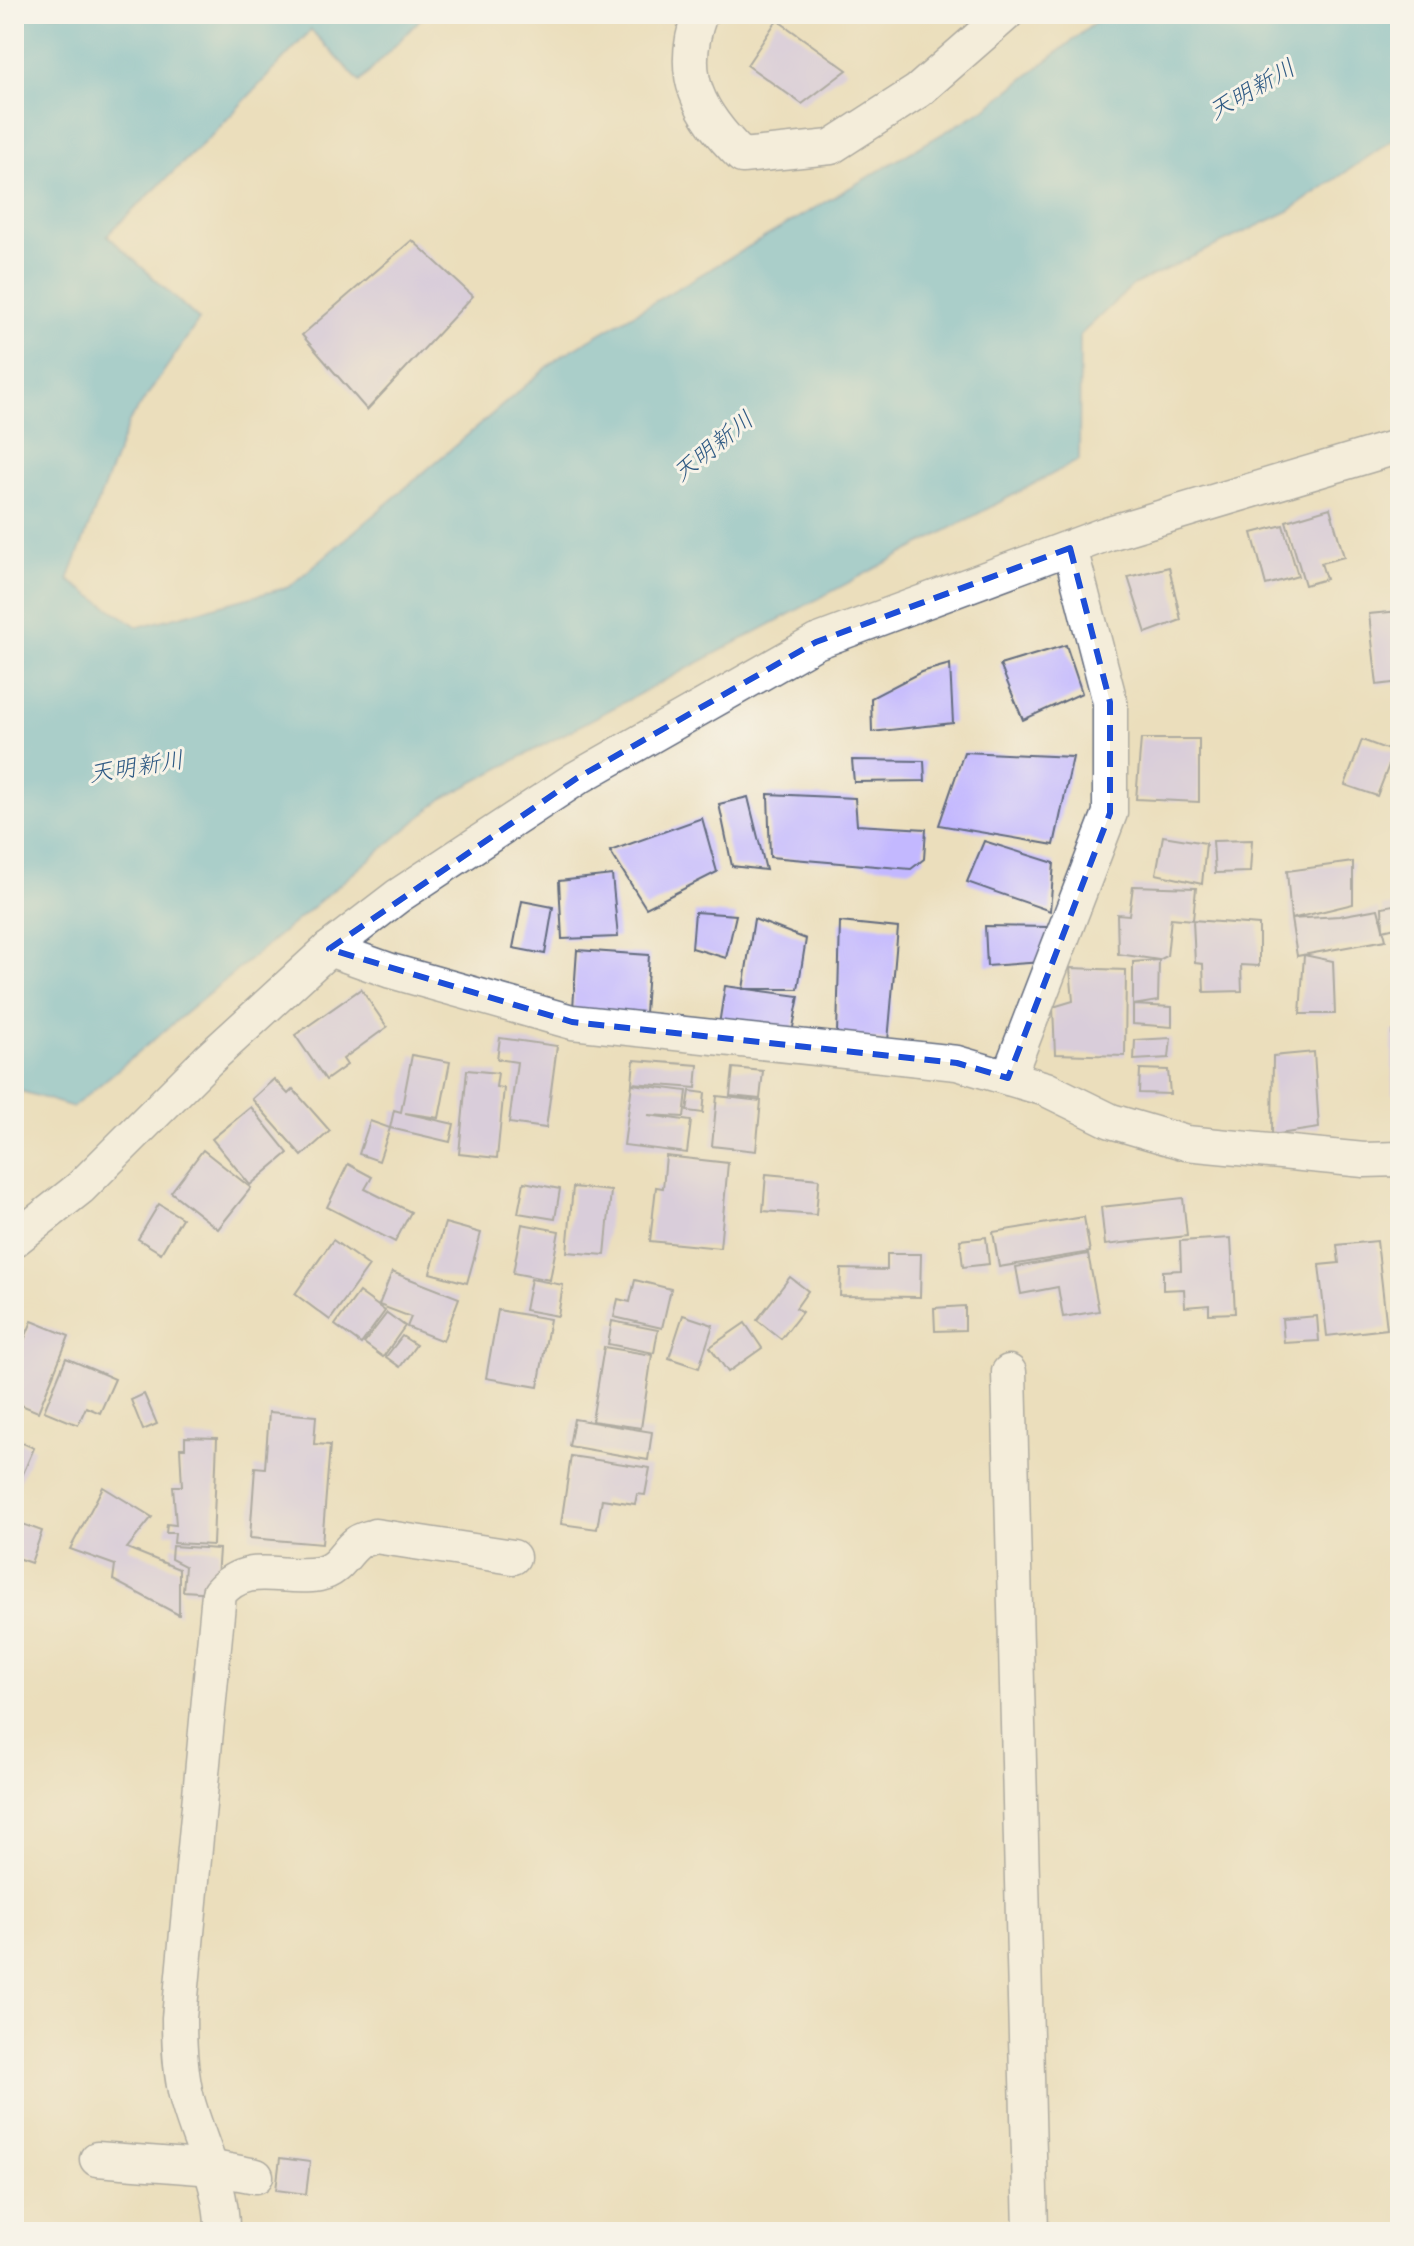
<svg xmlns="http://www.w3.org/2000/svg" width="1414" height="2246" viewBox="0 0 1414 2246" font-family="Mali,'Klee One',sans-serif">
  <style>
    .water { fill: #5bbada; stroke: #3b749c; stroke-width: 2 }
    .building { fill: #c3b8ff }
    .lines { fill: none; stroke-linecap: round; stroke-linejoin: round }
    .minor-casing { stroke: #646c7f; stroke-width: 37 }
    .minor { stroke: #fff; stroke-width: 34 }
    .marked { fill: none; stroke: #1d4ed8; stroke-width: 6; stroke-dasharray: 16 10; stroke-linejoin: round }
    .labels { text-anchor: middle; dominant-baseline: central; stroke-width: 6; stroke-linejoin: round; paint-order: stroke }
    .water-label { font-size: 24px; font-style: italic; fill: #2e5983; stroke: #f7f3e8 }
  </style>
  <rect width="100%" height="100%" fill="#f7f3e8"/>
  <filter id="ink" filterUnits="userSpaceOnUse"><feTurbulence type="fractalNoise" baseFrequency=".0125" numOctaves="2"/><feDisplacementMap in="SourceGraphic" scale="16" xChannelSelector="R" yChannelSelector="G"/><feConvolveMatrix kernelMatrix="1 2 1 2 8 2 1 2 1" color-interpolation-filters="sRGB"/></filter>
  <filter id="wash" filterUnits="userSpaceOnUse"><feTurbulence type="fractalNoise" baseFrequency=".006" numOctaves="4" result="noise"/><feDisplacementMap in="SourceGraphic" scale="32" xChannelSelector="R" yChannelSelector="G"/><feGaussianBlur stdDeviation="1.8" result="paint"/><feColorMatrix in="noise" values="0 0 0 0 0 0 0 0 0 0 0 0 0 0 0 0 0 1.4 0 .05"/><feComposite in="paint" operator="in"/></filter>
  <g filter="url(#wash)">
    <rect width="100%" height="100%" fill="#ebdebc"/>
    <polygon class="water" points="14,14 425,14 360,82 311,30 213,134 107,235 199,320 129,422 68,580 138,627 289,587 558,358 988,107 1106,14 1400,14 1400,135 1289,211 1133,285 1080,335 1079,460 442,799 73,1107 14,1089"/>
    <g id="blocks">
      <g class="building">
        <polygon points="777,20 847,70 802,104 747,65"/>
        <polygon points="412,240 473,296 367,410 302,335"/>
        <polygon points="1330,508 1344,557 1321,563 1326,579 1305,585 1286,521"/>
        <polygon points="1283,525 1298,576 1266,585 1252,533"/>
        <polygon points="1169,567 1181,620 1146,633 1128,577"/>
        <polygon points="1400,611 1400,682 1377,685 1369,614"/>
        <polygon points="1066,645 1082,693 1023,720 1000,665"/>
        <polygon points="950,664 953,723 872,732 871,698 921,672"/>
        <polygon points="1141,739 1199,739 1199,802 1136,799"/>
        <polygon points="1362,740 1394,752 1377,796 1345,785"/>
        <polygon points="964,752 1073,757 1054,845 939,825"/>
        <polygon points="852,760 924,761 925,781 854,782"/>
        <polygon points="768,794 855,798 857,825 926,829 924,859 911,869 770,857"/>
        <polygon points="748,797 766,870 732,866 719,804"/>
        <polygon points="702,818 717,872 646,908 610,851"/>
        <polygon points="1163,836 1206,843 1202,884 1156,874"/>
        <polygon points="1252,840 1250,872 1215,873 1213,841"/>
        <polygon points="984,841 1054,863 1050,911 967,882"/>
        <polygon points="1353,862 1353,904 1291,919 1339,916 1378,909 1386,940 1297,956 1291,919 1287,871"/>
        <polygon points="612,875 618,937 562,939 559,881"/>
        <polygon points="1133,886 1196,888 1193,920 1259,925 1259,966 1241,965 1242,991 1204,992 1203,964 1195,963 1193,920 1171,918 1167,956 1159,960 1118,954 1117,914 1129,915"/>
        <polygon points="522,901 553,907 545,954 513,948"/>
        <polygon points="1400,904 1400,926 1383,930 1382,907"/>
        <polygon points="695,912 736,915 726,958 692,948"/>
        <polygon points="754,919 806,939 798,989 743,989"/>
        <polygon points="840,922 898,928 888,1041 837,1034"/>
        <polygon points="985,926 1049,927 1043,962 987,966"/>
        <polygon points="577,950 649,955 644,1027 572,1022"/>
        <polygon points="1304,955 1333,961 1335,1014 1300,1014"/>
        <polygon points="1159,960 1158,1001 1133,1005 1172,1007 1172,1027 1133,1024 1133,962"/>
        <polygon points="1070,968 1126,970 1125,1056 1055,1054 1053,1007 1073,1001"/>
        <polygon points="725,986 799,996 791,1038 718,1031"/>
        <polygon points="361,989 387,1027 343,1059 347,1065 326,1080 295,1035"/>
        <rect x="1392" y="1031" width="8" height="63"/>
        <polygon points="500,1038 557,1046 546,1128 509,1123 517,1062 497,1059"/>
        <polygon points="1171,1038 1169,1058 1134,1060 1135,1040"/>
        <polygon points="1314,1052 1319,1128 1272,1135 1273,1056"/>
        <polygon points="412,1055 450,1062 439,1118 405,1113 454,1124 450,1142 390,1128 394,1110 401,1112"/>
        <polygon points="634,1060 698,1065 696,1088 632,1083"/>
        <polygon points="733,1068 763,1071 760,1099 730,1096"/>
        <polygon points="1140,1069 1168,1070 1170,1094 1139,1093"/>
        <polygon points="467,1070 498,1073 496,1087 504,1088 497,1158 459,1154"/>
        <polygon points="274,1079 288,1094 293,1089 330,1131 302,1156 252,1099"/>
        <polygon points="632,1084 687,1091 684,1117 648,1115 691,1121 687,1153 624,1145"/>
        <polygon points="690,1091 705,1093 703,1113 687,1111"/>
        <polygon points="717,1096 761,1101 756,1151 712,1146"/>
        <polygon points="251,1107 288,1153 250,1185 212,1139"/>
        <polygon points="370,1121 390,1128 379,1161 359,1154"/>
        <polygon points="203,1150 251,1188 218,1229 171,1192"/>
        <polygon points="666,1156 728,1163 720,1248 650,1241 656,1187 663,1188"/>
        <polygon points="348,1164 372,1177 365,1189 411,1212 395,1242 327,1207"/>
        <polygon points="766,1174 819,1179 816,1215 763,1211"/>
        <polygon points="524,1182 560,1189 555,1219 518,1213"/>
        <polygon points="573,1187 611,1191 605,1255 567,1252"/>
        <polygon points="1183,1198 1187,1236 1105,1245 1101,1207"/>
        <polygon points="159,1204 182,1218 161,1253 138,1239"/>
        <polygon points="1084,1217 1090,1252 999,1267 993,1232"/>
        <polygon points="445,1223 481,1233 467,1283 430,1273"/>
        <polygon points="522,1224 559,1231 550,1280 513,1273"/>
        <polygon points="986,1237 989,1264 963,1267 960,1240"/>
        <polygon points="1231,1238 1235,1313 1209,1314 1209,1305 1185,1307 1184,1289 1163,1290 1163,1271 1181,1270 1180,1241"/>
        <polygon points="333,1240 369,1266 330,1320 295,1294"/>
        <polygon points="1377,1241 1387,1329 1327,1336 1319,1265 1339,1263 1337,1245"/>
        <polygon points="887,1254 921,1254 920,1297 840,1296 841,1269 887,1270"/>
        <polygon points="1088,1254 1099,1311 1063,1317 1058,1287 1021,1294 1016,1267"/>
        <polygon points="392,1272 459,1298 443,1341 407,1327 411,1317 379,1305"/>
        <polygon points="790,1277 808,1291 796,1308 802,1312 781,1339 757,1320"/>
        <polygon points="531,1279 563,1285 558,1316 525,1310"/>
        <polygon points="635,1280 671,1289 662,1328 614,1317 618,1299 630,1302"/>
        <polygon points="359,1292 385,1311 361,1344 335,1325"/>
        <polygon points="965,1306 965,1330 935,1331 934,1308"/>
        <polygon points="498,1310 550,1319 538,1387 486,1378"/>
        <polygon points="387,1313 405,1326 383,1357 364,1343"/>
        <polygon points="683,1315 713,1325 699,1368 669,1358"/>
        <polygon points="1317,1316 1319,1341 1284,1343 1282,1319"/>
        <polygon points="32,1321 69,1336 38,1412 14,1402 14,1364"/>
        <polygon points="612,1321 658,1330 654,1353 608,1344"/>
        <polygon points="745,1323 762,1348 728,1372 710,1347"/>
        <polygon points="402,1336 416,1345 400,1367 386,1357"/>
        <polygon points="604,1347 652,1355 641,1428 592,1421"/>
        <polygon points="66,1358 115,1379 100,1413 86,1407 78,1425 44,1411"/>
        <polygon points="144,1394 157,1424 143,1430 131,1400"/>
        <polygon points="269,1412 316,1416 314,1444 330,1445 322,1544 250,1538 255,1467 265,1468"/>
        <polygon points="574,1419 652,1432 648,1460 569,1446"/>
        <polygon points="185,1437 217,1438 213,1545 174,1543 175,1533 166,1533 167,1524 176,1525 173,1486 182,1486 180,1448 185,1448"/>
        <polygon points="14,1439 34,1448 14,1495"/>
        <polygon points="571,1456 650,1468 645,1495 637,1494 635,1504 602,1499 597,1529 561,1524"/>
        <polygon points="103,1487 152,1517 127,1548 179,1569 179,1615 113,1580 115,1565 70,1549"/>
        <polygon points="14,1521 42,1531 31,1563 14,1557"/>
        <polygon points="172,1546 219,1549 216,1593 183,1591 185,1566 171,1559"/>
        <polygon points="280,2158 310,2162 306,2194 276,2190"/>
      </g>
    </g>
  </g>
  <g filter="url(#ink)">
    <use href="#blocks" fill-opacity="0" stroke="#646c7f" stroke-width="2"/>
    <g class="lines">
      <defs>
        <g id="minor">
          <path d="M700 14C677 76 699 113 742 156L831 147 918 91 1006 14"/>
          <polyline points="329,949 391,971 572,1022 957,1063 1046,1089 1111,1121 1186,1143 1364,1160 1400,1159"/>
          <polyline points="1008,1078 1110,813 1110,702 1070,548"/>
          <polyline points="14,1240 80,1188 208,1060 329,949 398,896 577,778 816,642 1106,534 1400,446"/>
          <polyline points="1009,1372 1031,2232"/>
          <polyline points="97,2159 213,2168 256,2176"/>
          <path d="M222 2232C223 2184 199 2144 187 2099 180 2072 179 2046 179 2018L219 1593C248 1559 282 1581 319 1574 339 1570 344 1553 357 1543 361 1539 370 1538 375 1536L513 1557"/>
        </g>
      </defs>
      <use href="#minor" class="minor-casing"/>
      <use href="#minor" class="minor"/>
    </g>
  </g>
  <path d="M0 0H1414V2246H0ZM1070 548 1110 702V813L1008 1078 957 1063 572 1022 329 949 577 778 816 642Z" fill="#ebdebc" fill-opacity=".55" fill-rule="evenodd"/>
  <path class="marked" d="M1070 548 1110 702V813L1008 1078 957 1063 572 1022 329 949 577 778 816 642Z"/>
  <g class="labels">
    <g class="water-label">
      <text transform="translate(1251 88) rotate(-30)">天明新川</text>
      <text transform="translate(712 445) rotate(-39)">天明新川</text>
      <text transform="translate(136 765) rotate(-9)">天明新川</text>
    </g>
  </g>
  <rect width="1414" height="2246" fill="none" stroke="#f7f3e8" stroke-width="48"/>
</svg>
